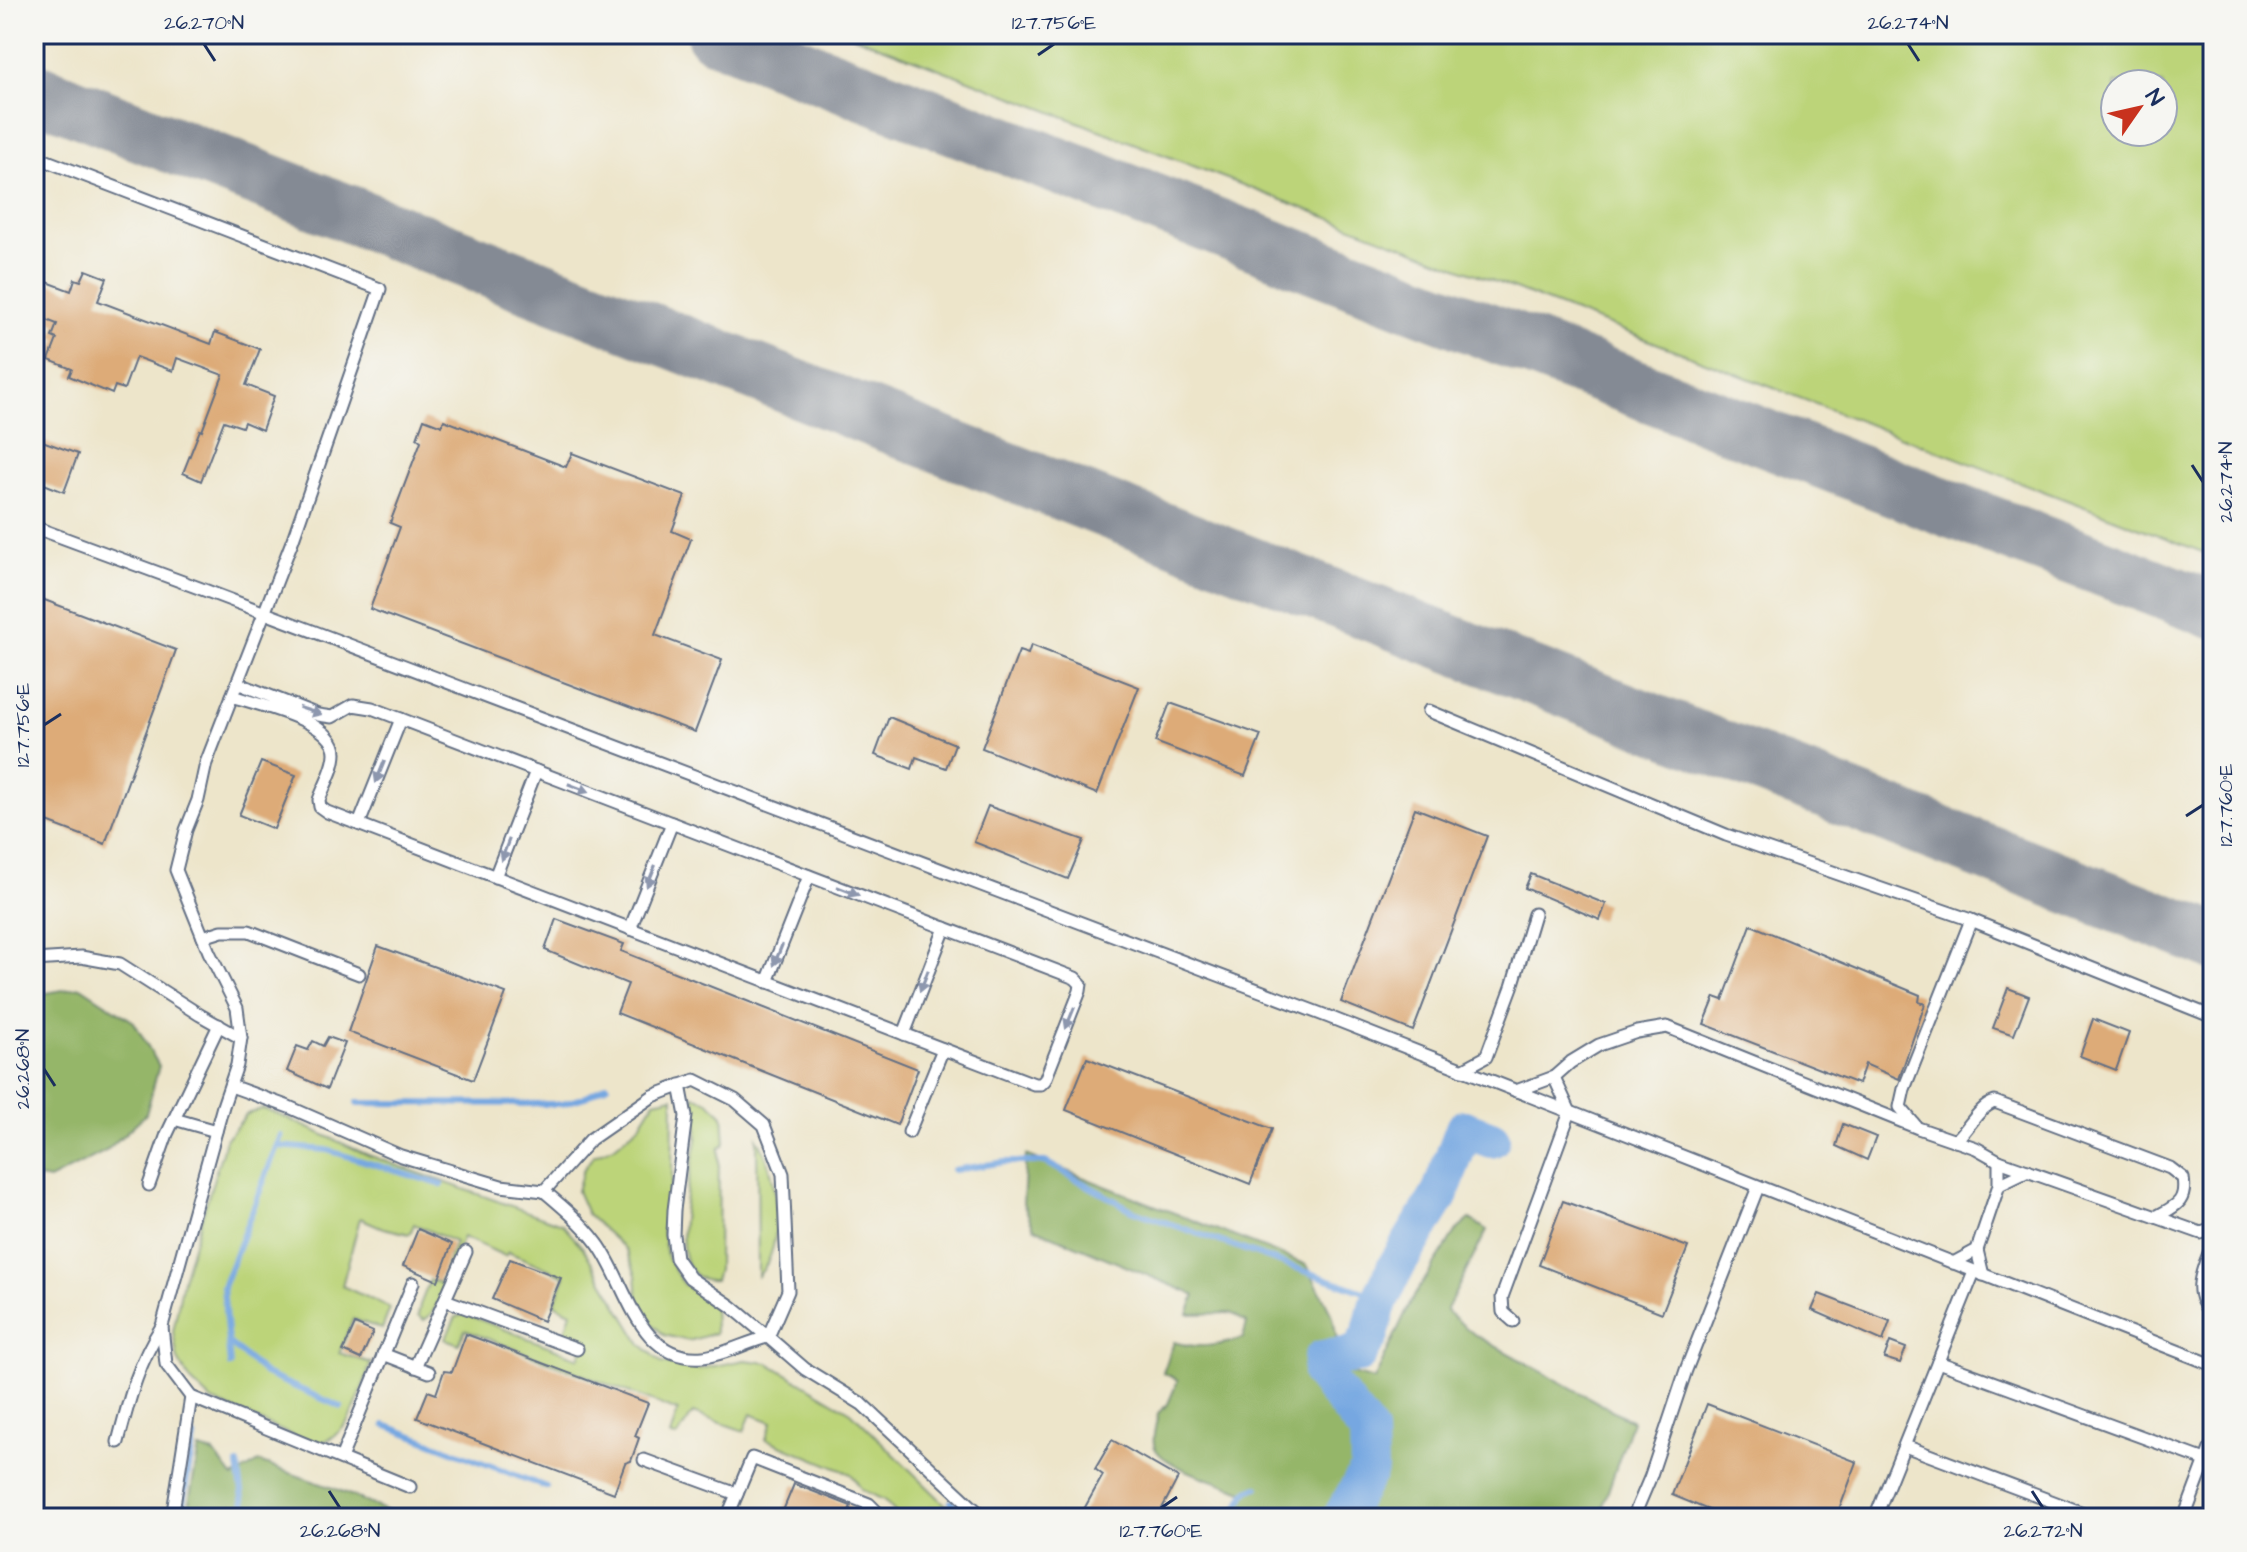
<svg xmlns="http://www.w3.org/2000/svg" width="2247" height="1552" viewBox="0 0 2247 1552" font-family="'Architects Daughter',sans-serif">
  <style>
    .green { fill: #bcd479; stroke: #6c826c; stroke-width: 2; fill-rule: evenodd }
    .forest { fill: #95b669; stroke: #587264; stroke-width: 2 }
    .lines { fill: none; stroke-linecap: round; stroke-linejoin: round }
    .stream { stroke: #76a7e1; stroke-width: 6 }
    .river { stroke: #76a7e1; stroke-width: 38 }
    .taxiway { stroke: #848a94; stroke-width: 58 }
    .building { fill: #ddab78 }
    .service-casing { stroke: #646f84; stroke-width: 15 }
    .service { stroke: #fff; stroke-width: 11 }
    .oneway { fill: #8d97ae }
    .ticks { fill: none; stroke: #1b2f5e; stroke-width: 3 }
    .neatline { fill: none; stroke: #1b2f5e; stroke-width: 3 }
    .ticks-label { font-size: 20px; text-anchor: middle; fill: #1b2f5e }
  </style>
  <rect width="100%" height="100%" fill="#f6f6f2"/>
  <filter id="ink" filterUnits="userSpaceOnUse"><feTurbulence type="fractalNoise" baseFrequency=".0125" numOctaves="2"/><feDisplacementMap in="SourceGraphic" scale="16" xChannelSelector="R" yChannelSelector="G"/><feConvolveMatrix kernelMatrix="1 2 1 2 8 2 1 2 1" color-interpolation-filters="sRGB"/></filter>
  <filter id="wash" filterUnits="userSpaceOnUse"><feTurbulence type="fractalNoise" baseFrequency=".006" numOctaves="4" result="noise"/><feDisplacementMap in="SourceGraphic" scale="32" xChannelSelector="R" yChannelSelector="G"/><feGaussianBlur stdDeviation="1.8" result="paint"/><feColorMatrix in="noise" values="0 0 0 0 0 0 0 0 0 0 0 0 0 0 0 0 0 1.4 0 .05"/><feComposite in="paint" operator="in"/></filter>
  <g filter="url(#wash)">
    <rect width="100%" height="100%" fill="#ede5ca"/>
    <g class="green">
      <path d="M848 34H2213V556ZM2115 84H2163V132H2115Z"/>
      <path d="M694 1096 708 1101 723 1115 725 1143 719 1149 718 1270 715 1280C657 1285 693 1167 697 1139 699 1124 692 1111 694 1096Z"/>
      <polygon points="673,1097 672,1179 662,1229 667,1258 683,1284 714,1303 715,1333 689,1341 664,1335 647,1319 638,1299 636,1275 626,1250 587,1214 577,1191 583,1170 594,1155 614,1147 640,1125 655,1101"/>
      <path d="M262 1109 273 1112 368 1155 562 1224 583 1248 641 1344 662 1363 699 1369 745 1360 768 1363 851 1412 959 1518H900L884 1500 862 1490 851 1474 766 1439 772 1422 751 1414 744 1431 693 1413 677 1437 670 1436 678 1411 465 1330 459 1344 445 1339 456 1317 465 1314 579 1358 584 1345 566 1337 565 1331 571 1312 554 1304 565 1276 508 1252 505 1256 463 1237C453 1257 443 1310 424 1320L418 1316 420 1305 430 1280 440 1283 455 1242 414 1224 410 1234 383 1228 360 1218 342 1286 390 1308 382 1329 353 1319 339 1353 371 1363C359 1395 352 1439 313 1444L212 1401 191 1381 178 1360 173 1332 184 1275 226 1139 247 1114Z"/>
      <path d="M757 1138C778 1171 787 1246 758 1276Z"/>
    </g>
    <g class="forest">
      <polygon points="81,987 134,1022 159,1066 146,1114 106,1151 49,1180 34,1177 34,995"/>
      <path d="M1026 1155 1307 1265 1333 1317 1342 1371 1374 1380 1411 1301 1456 1231 1470 1219 1487 1230 1446 1311 1475 1335 1632 1421 1599 1518H1234L1246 1492C1226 1484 1156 1466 1154 1444 1152 1435 1157 1422 1158 1413L1168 1404 1178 1380 1163 1373 1174 1342C1196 1349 1222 1346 1243 1338L1247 1323 1231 1313 1188 1314 1195 1295 1034 1228 1023 1203Z"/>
      <polygon points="199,1449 214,1453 233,1477 259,1462 341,1491 403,1518 186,1518"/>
    </g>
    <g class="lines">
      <g class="stream">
        <polyline points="357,1103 562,1104 585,1097 607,1085"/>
        <polyline points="277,1146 327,1150 442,1185"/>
        <polyline points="954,1170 1005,1162 1045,1162 1134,1211 1381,1298"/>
        <polyline points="228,1342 265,1374 341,1407"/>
        <polyline points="230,1365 223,1287 281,1136"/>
        <polyline points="385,1425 546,1487"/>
        <polyline points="238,1465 246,1518"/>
        <polyline points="951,1502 968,1518"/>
        <polyline points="180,1518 194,1437"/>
        <polyline points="1233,1518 1246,1492 1258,1487"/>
      </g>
      <polyline class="river" points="1341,1518 1369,1470 1368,1432 1321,1373 1322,1359 1358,1354 1370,1335 1377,1307 1395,1268 1439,1196 1464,1129 1491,1139"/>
      <g class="taxiway">
        <polyline points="715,34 2213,610"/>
        <polyline points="34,91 2213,941"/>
      </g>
    </g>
    <g id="blocks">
      <g class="building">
        <polygon points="86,270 107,278 98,301 211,344 215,332 260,349 246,385 274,396 262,430 244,422 242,427 224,421 201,481 183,473 200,430 202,431 223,375 177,358 173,371 136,357 124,389 115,386 112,394 69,376 72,369 49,360 57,339 52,337 57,324 34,315 34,277 71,291 75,279 81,281"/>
        <polygon points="424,419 442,426 444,420 566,467 572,453 685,496 672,531 691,539 655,635 722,660 695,732 370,609 400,527 390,523 421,441 417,438"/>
        <polygon points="34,438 78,454 64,492 34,480"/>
        <polygon points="34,596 176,650 105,844 34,817"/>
        <polygon points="1031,645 1139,687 1097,794 982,748 1019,651 1028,654"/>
        <polygon points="1170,703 1261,735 1245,776 1155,742"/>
        <polygon points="889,717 955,744 946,768 916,757 912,769 875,755"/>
        <polygon points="261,762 296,775 274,829 239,815"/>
        <polygon points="988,806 1084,840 1068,879 974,842"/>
        <polygon points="1415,808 1487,836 1413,1031 1341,1002"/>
        <polygon points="1531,874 1606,904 1600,920 1525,888"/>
        <polygon points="556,919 624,944 621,951 918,1069 897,1125 617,1013 628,984 545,950"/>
        <polygon points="1751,925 1920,995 1919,1002 1925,1004 1899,1079 1865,1064 1858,1084 1704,1024 1715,997 1723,1000"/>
        <polygon points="378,946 506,993 473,1080 348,1032"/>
        <polygon points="2008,988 2029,996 2014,1035 1993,1028"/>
        <polygon points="2093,1019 2129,1033 2116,1070 2080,1056"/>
        <polygon points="328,1037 345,1043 327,1089 287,1071 297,1046 308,1050 313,1041 323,1046"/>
        <polygon points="1087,1058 1272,1129 1250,1184 1066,1110"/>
        <polygon points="1843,1124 1876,1137 1867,1160 1836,1146"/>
        <polygon points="1563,1201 1688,1247 1662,1313 1539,1265"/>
        <polygon points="418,1229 452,1244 438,1281 403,1266"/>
        <polygon points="510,1259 561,1278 543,1321 492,1299"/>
        <polygon points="1819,1294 1890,1321 1883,1341 1812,1310"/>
        <polygon points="355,1324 373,1332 361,1359 343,1351"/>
        <polygon points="466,1334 648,1403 635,1436 639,1438 631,1461 625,1463 614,1493 417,1418 428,1391 436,1394 444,1371 452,1372"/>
        <polygon points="1890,1342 1906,1348 1900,1363 1884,1358"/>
        <polygon points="1707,1404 1857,1462 1836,1518 1728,1518 1672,1495"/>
        <polygon points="1112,1440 1178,1478 1157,1518 1079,1518 1103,1475 1095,1469"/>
        <polygon points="794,1484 851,1506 846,1518 780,1518"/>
      </g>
    </g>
  </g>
  <g filter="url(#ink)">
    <use href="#blocks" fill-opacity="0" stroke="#646f84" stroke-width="2"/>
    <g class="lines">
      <defs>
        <g id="service">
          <path d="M34 156 380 289 293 539 206 763 198 800 186 830 176 870 209 952 237 1008 241 1038 237 1065 223 1106 162 1326C138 1363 129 1400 118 1442"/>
          <polyline points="34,527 199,588 1329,1017 2213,1365"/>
          <path d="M232 696C258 705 335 721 335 753 335 768 324 786 319 800L320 807 327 812 1034 1084H1041L1045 1080 1080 991 1081 984 1075 978 372 708 353 705 332 717 318 715 237 683"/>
          <polyline points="1429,711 1726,835 1971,920 2213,1017"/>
          <polyline points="359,824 401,719"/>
          <polyline points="495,877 536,771"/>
          <polyline points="630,929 672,823"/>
          <polyline points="203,937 222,931 249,931 359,974"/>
          <polyline points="34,960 81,957 120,964 200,1015 241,1038"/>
          <polyline points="767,982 809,876"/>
          <polyline points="904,1034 945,928"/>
          <polyline points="1462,1070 1486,1057 1512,987 1534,914"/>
          <polyline points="680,1085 686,1116 674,1210 673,1235 676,1258 690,1278 731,1306 768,1337"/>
          <polyline points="231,1086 289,1107 401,1156 501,1186 544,1191 591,1139 653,1096 695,1080 735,1100 764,1125 783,1174 788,1291 768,1337 805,1369 862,1404 984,1518"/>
          <polyline points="1516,1091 1554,1077 1571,1062 1599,1045 1637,1032 1667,1027 1918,1128 1976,1148 1999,1161 2201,1233 2213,1229"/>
          <polyline points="174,1119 216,1131"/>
          <polyline points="1915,1125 1900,1107 1904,1089 1971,920"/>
          <polyline points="909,1132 943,1049"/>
          <path d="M1955 1141C1969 1129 1978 1107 1995 1102L2170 1168 2183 1178C2187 1203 2175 1206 2156 1217"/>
          <polyline points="149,1185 167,1134 219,1025"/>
          <polyline points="1999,1185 2028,1171"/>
          <path d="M544 1191C563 1207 582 1223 597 1243 627 1282 637 1363 703 1357 725 1355 746 1342 768 1337"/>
          <path d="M2213 1243C2203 1270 2189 1292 2213 1316"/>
          <polyline points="1977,1250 1983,1275"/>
          <polyline points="1953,1263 1977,1250 1999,1185 1999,1161"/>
          <polyline points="445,1300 577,1349"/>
          <polyline points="1513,1321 1503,1312 1502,1297 1570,1112 1554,1077"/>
          <polyline points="162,1327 166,1364 191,1397 410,1487"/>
          <polyline points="383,1354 429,1372"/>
          <polyline points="1938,1362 2205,1460"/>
          <polyline points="415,1367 466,1252"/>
          <polyline points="1905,1446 2096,1518"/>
          <polyline points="341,1458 413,1283"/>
          <polyline points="644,1460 737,1494"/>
          <polyline points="172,1518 191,1397"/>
          <polyline points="727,1518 752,1458 869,1504 883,1518"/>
          <polyline points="1633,1518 1650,1478 1686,1370 1758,1187"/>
          <polyline points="1875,1518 1974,1272"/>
          <polyline points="2184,1518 2213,1441"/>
        </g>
      </defs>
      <use href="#service" class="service-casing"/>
      <use href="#service" class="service"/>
    </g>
    <defs><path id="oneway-solid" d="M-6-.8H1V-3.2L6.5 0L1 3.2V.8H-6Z" transform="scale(2)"/></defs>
    <g class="oneway">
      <use href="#oneway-solid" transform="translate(310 711) rotate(18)"/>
      <use href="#oneway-solid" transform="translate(380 772) rotate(112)"/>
      <use href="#oneway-solid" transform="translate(579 788) rotate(21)"/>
      <use href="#oneway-solid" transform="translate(505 850) rotate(111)"/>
      <use href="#oneway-solid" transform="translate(651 876) rotate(112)"/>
      <use href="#oneway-solid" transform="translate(848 891) rotate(21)"/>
      <use href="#oneway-solid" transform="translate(778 955) rotate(112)"/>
      <use href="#oneway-solid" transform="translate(924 981) rotate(111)"/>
      <use href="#oneway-solid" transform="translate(1070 1018) rotate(112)"/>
    </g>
  </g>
  <path class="ticks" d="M204 44 215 61M1908 44 1919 61M1038 55 1054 44M2192 465 2203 482M44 725 61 714M2186 816 2203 805M44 1069 55 1086M329 1491 340 1508M2032 1491 2043 1508M1161 1508 1177 1497"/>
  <rect width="2247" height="1552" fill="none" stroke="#f6f6f2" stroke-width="88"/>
  <g transform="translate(2139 108) rotate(56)"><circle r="38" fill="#f6f6f2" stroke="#9ea6b7" stroke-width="2"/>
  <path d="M0-6L14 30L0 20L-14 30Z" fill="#c8321e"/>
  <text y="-12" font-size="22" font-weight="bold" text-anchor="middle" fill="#1b2f5e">N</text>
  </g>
  <rect x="44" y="44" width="2159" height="1464" class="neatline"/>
  <g class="ticks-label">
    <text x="204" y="29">26.270°N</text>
    <text x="1054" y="29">127.756°E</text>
    <text x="1908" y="29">26.274°N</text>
    <text transform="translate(2225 482) rotate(-90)" y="7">26.274°N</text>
    <text transform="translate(22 725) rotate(-90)" y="7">127.756°E</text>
    <text transform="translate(2225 805) rotate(-90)" y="7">127.760°E</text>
    <text transform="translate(22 1069) rotate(-90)" y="7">26.268°N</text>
    <text x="340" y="1537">26.268°N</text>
    <text x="1161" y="1537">127.760°E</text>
    <text x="2043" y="1537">26.272°N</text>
  </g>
</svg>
